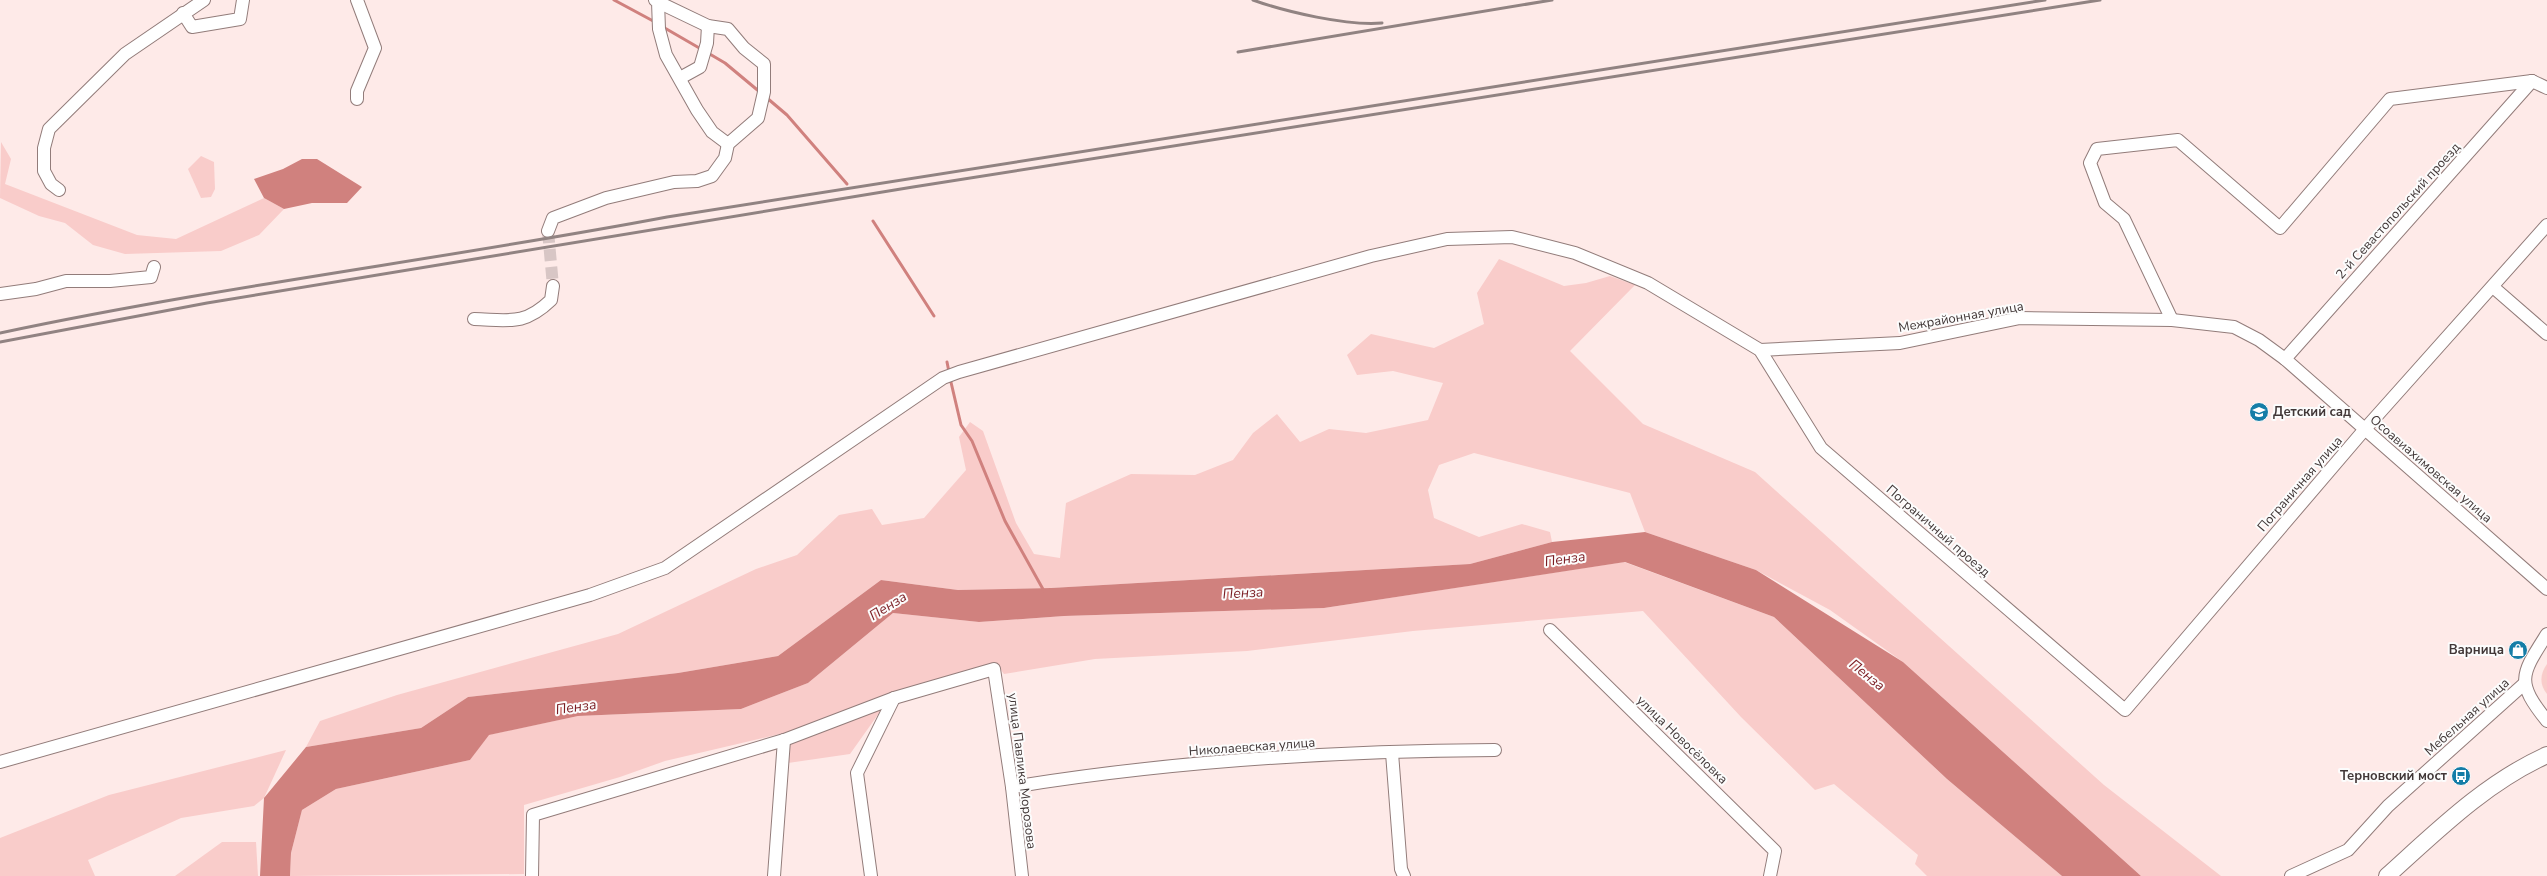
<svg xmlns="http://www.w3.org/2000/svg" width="2547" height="876" viewBox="0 0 2547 876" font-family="'Nunito Sans',sans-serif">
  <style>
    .green { fill: #f9ccca }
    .water { fill: #d0817e }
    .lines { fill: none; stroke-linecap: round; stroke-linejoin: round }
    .stream { stroke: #d0817e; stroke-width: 3 }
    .minor-tunnel { stroke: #d8c6c5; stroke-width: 12; stroke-dasharray: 12 6; stroke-linecap: butt }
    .minor-casing { stroke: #927c7a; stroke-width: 14 }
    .major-casing { stroke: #927c7a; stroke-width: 18 }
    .minor { stroke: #fff; stroke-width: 12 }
    .major { stroke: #fff; stroke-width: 16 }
    .rail { stroke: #918382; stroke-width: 3 }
    .labels { text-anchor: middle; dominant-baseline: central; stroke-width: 4; stroke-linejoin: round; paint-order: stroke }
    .street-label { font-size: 13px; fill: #413737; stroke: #fcfcfc }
    .poi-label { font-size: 13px; font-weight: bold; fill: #413737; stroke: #fcfcfc; text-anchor: end }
    .water-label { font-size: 14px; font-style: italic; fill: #7b1d23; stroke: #fcfcfc }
  </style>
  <rect width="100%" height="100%" fill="#feeae8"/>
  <g class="green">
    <polygon points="1,142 11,159 5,184 137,235 176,239 264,198 284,209 259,235 221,251 125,254 93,245 65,223 39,216 0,198"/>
    <polygon points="201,156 214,162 215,189 211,197 201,198 188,169"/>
    <polygon points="1499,259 1564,286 1586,283 1610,276 1635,285 1570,351 1643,424 1755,472 2104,785 2221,876 2141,876 1903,662 1830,610 1756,570 1645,532 1630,493 1474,453 1439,465 1428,490 1434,518 1479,537 1522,524 1550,532 1552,542 1470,564 1051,588 958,590 881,580 778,656 678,673 468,697 421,728 306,747 320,721 397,695 618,634 756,569 797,555 839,515 872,509 882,525 924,518 966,470 959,437 970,422 983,431 1016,523 1034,554 1060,558 1066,503 1131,474 1195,475 1233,460 1253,433 1277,414 1300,442 1329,429 1366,433 1428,420 1443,383 1393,371 1357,375 1347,355 1371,334 1434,348 1484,324 1477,293"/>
    <polygon points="1624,562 1774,617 1947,779 2062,876 1927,876 1915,864 1918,855 1834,784 1815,790 1741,717 1643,611 1413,631 1247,651 1095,659 1004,674 996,663 894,692 850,754 788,763 784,733 665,761 620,777 524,805 524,874 290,876 291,853 302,810 336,789 470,760 488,735 578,716 741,709 808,683 893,613 979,622 1064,616 1324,608"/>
    <path d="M2547 664V694C2539 684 2540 674 2547 664Z"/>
    <polygon points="286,750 264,798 254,806 181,818 88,860 95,876 0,876 0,838 109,795"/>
    <polygon points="222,842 256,842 258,876 175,876"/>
  </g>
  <g class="water">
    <polygon points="302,159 317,159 362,187 347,203 312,203 284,209 264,198 254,179 283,169"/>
    <polygon points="1645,532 1756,570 1903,662 2141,876 2062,876 1947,779 1774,617 1625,562 1324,608 1064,616 979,622 893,613 808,683 741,709 578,716 489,735 470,760 336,789 302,810 291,853 290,876 260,876 264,798 306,747 421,728 468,697 678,673 778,656 881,580 958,590 1051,588 1470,564 1552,542"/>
  </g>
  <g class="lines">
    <g class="stream">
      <polyline points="614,0 655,22"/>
      <polyline points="663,27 701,49"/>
      <polyline points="708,53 725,63 761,93"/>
      <polyline points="767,98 787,115 847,184"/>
      <polyline points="873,221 934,316"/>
      <polyline points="947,362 949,372"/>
      <polyline points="950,378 961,425 972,441 1005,521 1044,591"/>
    </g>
    <polyline class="minor-tunnel" points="548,231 553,286"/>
    <defs>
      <g id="minor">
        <polyline points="655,0 658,2 659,29 666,55 697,110 712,132 728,144"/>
        <polyline points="183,13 192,27 240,19 243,0"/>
        <polyline points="680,78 700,67 707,43 708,26"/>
        <polyline points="2532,81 2547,88"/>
        <polyline points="357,99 357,91 375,48 357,0"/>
        <polyline points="59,190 51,184 44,171 44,148 49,129 125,54 204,0"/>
        <polyline points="548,231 553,218 606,198 674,182 697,181 712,176 725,158 728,144 758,118 764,92 764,64 744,48 728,29 708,26 658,2"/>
        <polyline points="2493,287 2547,334"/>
        <polyline points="0,294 36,289 66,281 110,281 151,277 154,267"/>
        <path d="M474 319C509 320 524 326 551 300L553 286"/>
        <polyline points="2172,320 2124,219 2105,203 2090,163 2097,149 2178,140 2280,228 2390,99 2532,81"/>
        <polyline points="1760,350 1900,343 2020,318 2172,320 2234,327 2259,340 2285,359 2547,589"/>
        <polyline points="2285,359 2532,81"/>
        <polyline points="1550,630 1775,851 1770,876"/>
        <path d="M2547 634C2521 675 2515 681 2547 721"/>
        <polyline points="1392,753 1401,869 1404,876"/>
        <polyline points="0,762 590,595 665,568 943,378 959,372 1371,256 1447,239 1512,237 1575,253 1648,283 1760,350 1821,448 2125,710 2365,429 2547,225"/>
        <path d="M1012 787C1171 761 1334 751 1495 750"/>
        <polyline points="532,876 533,815 784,740 894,698 994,669 1012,787 1022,876"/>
        <polyline points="774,876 784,740"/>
        <polyline points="871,876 857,773 894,698"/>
        <polyline points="2291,876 2348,850 2388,806 2524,684"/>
      </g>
      <path id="major" d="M2387 876C2437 831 2485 783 2547 755"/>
    </defs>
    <use href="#minor" class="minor-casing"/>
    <use href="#major" class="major-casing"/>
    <use href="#minor" class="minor"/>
    <use href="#major" class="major"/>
    <g class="rail">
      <path d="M1253 0C1286 12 1347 26 1382 23"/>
      <polyline points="1238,52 1552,0"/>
      <path d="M0 333C221 286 445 259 667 217L2045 0"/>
      <polyline points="0,342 207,303 913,187 2100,0"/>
    </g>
  </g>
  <defs>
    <symbol id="school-disc" viewBox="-11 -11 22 22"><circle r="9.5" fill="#157da7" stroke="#fcfcfc"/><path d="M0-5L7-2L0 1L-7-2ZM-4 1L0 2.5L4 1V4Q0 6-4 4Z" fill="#fff"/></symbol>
    <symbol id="shop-disc" viewBox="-11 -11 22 22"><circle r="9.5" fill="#157da7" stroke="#fcfcfc"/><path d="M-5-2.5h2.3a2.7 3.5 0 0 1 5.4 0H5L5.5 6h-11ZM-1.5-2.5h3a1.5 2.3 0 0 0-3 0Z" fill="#fff"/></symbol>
    <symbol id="bus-disc" viewBox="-11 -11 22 22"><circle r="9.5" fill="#157da7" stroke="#fcfcfc"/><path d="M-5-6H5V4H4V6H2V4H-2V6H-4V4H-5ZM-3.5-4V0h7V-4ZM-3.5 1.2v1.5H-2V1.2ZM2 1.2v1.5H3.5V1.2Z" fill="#fff"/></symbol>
  </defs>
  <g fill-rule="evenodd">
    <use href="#school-disc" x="2248" y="401" width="22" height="22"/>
    <use href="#shop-disc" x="2507" y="639" width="22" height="22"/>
    <use href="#bus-disc" x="2450" y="765" width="22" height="22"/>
  </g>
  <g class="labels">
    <g class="street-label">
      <text transform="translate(2398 211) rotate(-48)">2-й Севастопольский проезд</text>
      <text transform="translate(1961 317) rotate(-10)">Межрайонная улица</text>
      <text transform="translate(2431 469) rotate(41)">Осоавиахимовская улица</text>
      <text transform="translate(2300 484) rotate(-49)">Пограничная улица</text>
      <text transform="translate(1938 531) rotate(41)">Пограничный проезд</text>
      <text transform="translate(2467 717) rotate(-42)">Мебельная улица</text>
      <text transform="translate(1682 740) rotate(44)">улица Новосёловка</text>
      <text transform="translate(1252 747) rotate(-4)">Николаевская улица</text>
      <text transform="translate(1022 771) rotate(83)">улица Павлика Морозова</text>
    </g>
    <g class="poi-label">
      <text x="2273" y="412" text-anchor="start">Детский сад</text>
      <text x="2504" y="650">Варница</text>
      <text x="2447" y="776">Терновский мост</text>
    </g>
    <g class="water-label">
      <text transform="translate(1565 559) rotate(-8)">Пенза</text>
      <text transform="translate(1243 593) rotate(-3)">Пенза</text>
      <text transform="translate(888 606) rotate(-32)">Пенза</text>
      <text transform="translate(1867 675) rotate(39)">Пенза</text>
      <text transform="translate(576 707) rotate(-8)">Пенза</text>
    </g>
  </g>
</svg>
